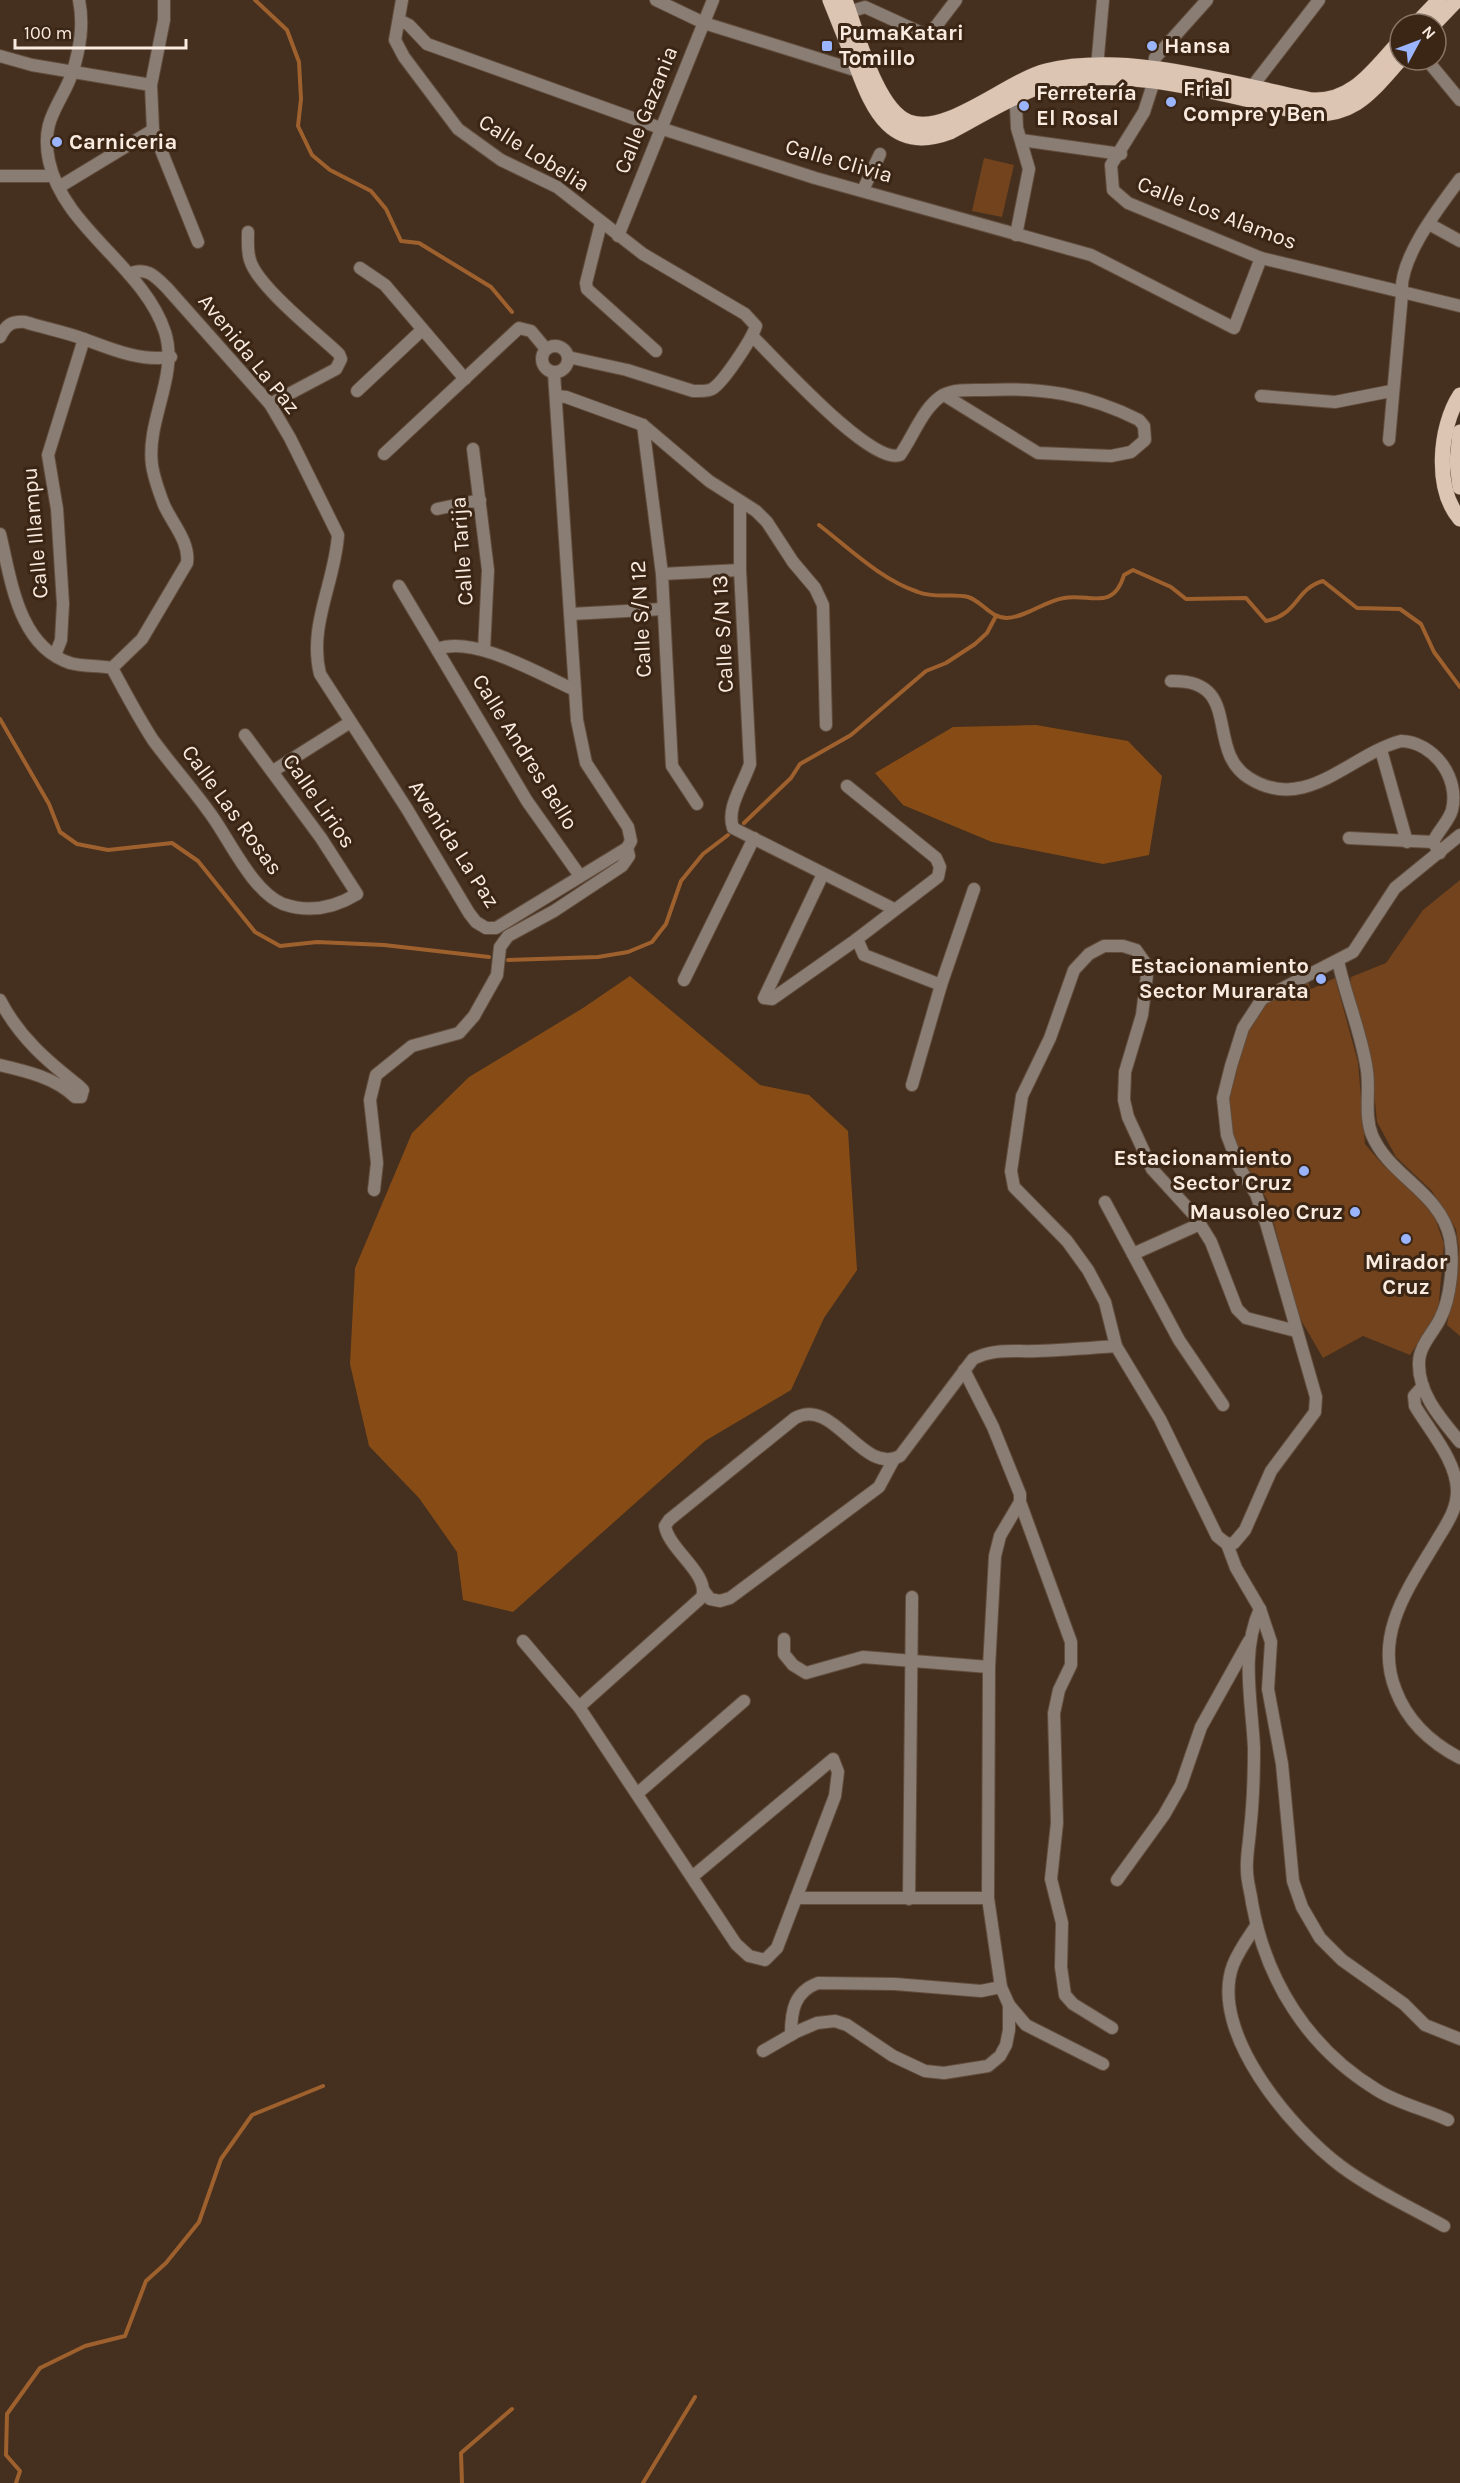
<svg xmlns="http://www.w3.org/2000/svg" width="1460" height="2483" viewBox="0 0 1460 2483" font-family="Karla,sans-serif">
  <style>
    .green { fill: #72431c }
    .forest { fill: #874c16 }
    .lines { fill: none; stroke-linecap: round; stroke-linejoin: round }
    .stream { stroke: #9e612e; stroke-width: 4 }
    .street-casing { stroke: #624d3d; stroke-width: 14 }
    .primary-casing { stroke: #624d3d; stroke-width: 16 }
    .street { stroke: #897d74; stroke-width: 12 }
    .primary { stroke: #ddc5b3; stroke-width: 15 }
    .poi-dot { fill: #9ab5fd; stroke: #3b2514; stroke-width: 2 }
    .labels { text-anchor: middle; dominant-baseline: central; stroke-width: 6; stroke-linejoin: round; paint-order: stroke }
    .poi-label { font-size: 22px; font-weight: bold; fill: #faebe0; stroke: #3b2514; text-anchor: start }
    .street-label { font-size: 22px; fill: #faebe0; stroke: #3b2514 }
  </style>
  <rect width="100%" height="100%" fill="#452f1e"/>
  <g class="green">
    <polygon points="984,158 1014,165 1002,217 972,211"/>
    <polygon points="1460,880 1460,1336 1447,1325 1459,1250 1456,1229 1432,1191 1396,1157 1377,1122 1372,1070 1350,985 1351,977 1386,963 1423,910"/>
    <polygon points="1335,978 1358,1062 1365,1144 1383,1165 1416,1194 1435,1218 1444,1244 1438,1312 1410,1355 1363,1336 1323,1358 1298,1315 1268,1201 1238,1152 1229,1121 1229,1096 1247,1033 1263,1004 1307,980 1311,989"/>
  </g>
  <g class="forest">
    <polygon points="1036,725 1128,741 1162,776 1149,855 1103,864 992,842 903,805 875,773 953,727"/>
    <polygon points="630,976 760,1085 809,1095 848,1131 857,1270 824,1318 791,1390 705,1441 513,1612 463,1600 457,1552 419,1498 369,1446 350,1364 355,1268 412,1133 469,1077 583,1008"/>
  </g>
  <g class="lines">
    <g class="stream">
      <polyline points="255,0 287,30 299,62 301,99 298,126 312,155 330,170 371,191 386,209 401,241 419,243 491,287 512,312"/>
      <path d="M819 525C850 549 880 579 918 592 936 599 952 593 968 597 982 601 990 618 1007 618 1026 617 1045 601 1064 598 1089 593 1113 612 1124 575L1133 570 1171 587 1186 599 1246 598 1266 621C1299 614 1295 589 1323 581L1357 608 1400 609 1421 624 1434 652 1460 687"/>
      <polyline points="0,719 49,804 60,832 77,844 108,850 172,843 198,861 255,932 280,946 317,942 384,945 489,957"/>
      <polyline points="744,823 791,778 800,764 851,735 926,671 946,663 975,644 987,633 996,616"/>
      <polyline points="508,960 598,957 628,952 652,942 666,924 681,881 703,854 728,835"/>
      <polyline points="16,2483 20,2471 6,2455 7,2414 40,2368 85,2346 125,2336 146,2281 166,2263 199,2222 221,2159 252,2115 323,2086"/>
      <polyline points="462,2483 461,2453 512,2409"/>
      <polyline points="643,2483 695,2397"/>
    </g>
    <defs>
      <g id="street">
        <polyline points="164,0 164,20 151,85 153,130 198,242"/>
        <path d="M402 0 395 40 404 57 458 129 501 160 557 187 643 254 745 314 756 326C752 339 723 383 712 389 706 392 700 391 693 391L627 370 568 357"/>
        <polyline points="656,0 704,23 858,71"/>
        <polyline points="849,12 865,7 924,34 930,34 956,0"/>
        <polyline points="399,20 409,25 427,44 663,129 815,178 1091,255 1234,328 1261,258"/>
        <polyline points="0,56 32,65 151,85"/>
        <polyline points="1427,60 1460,100"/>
        <polyline points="1097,67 1103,0"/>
        <polyline points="1154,67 1155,58 1207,0"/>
        <polyline points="1154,81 1144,112 1111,165 1113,190 1128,203 1261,258 1460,306"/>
        <polyline points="1251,88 1319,0"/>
        <polyline points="1012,99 1016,107 1017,128 1029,169 1016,235"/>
        <polyline points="1021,140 1121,154"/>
        <polyline points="0,176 52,176"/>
        <polyline points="59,187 153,130"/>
        <polyline points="863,190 880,154"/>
        <polyline points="601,223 586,283 587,289 656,351"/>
        <polyline points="1429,224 1460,241"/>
        <path d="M248 232C248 241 247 251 250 260 257 286 318 334 339 354L341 359 336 369 270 404"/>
        <polyline points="618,236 713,0"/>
        <polyline points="360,268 385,285 465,379"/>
        <path d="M129 274C146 266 155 276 167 288L270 404 290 438 338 535C335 582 308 626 320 674L407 809 469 913 476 922 486 928H496L627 848 631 841 628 827 586 763 577 720 554 373"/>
        <path d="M752 336C775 358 871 466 900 455 913 437 923 407 943 395 954 389 971 390 984 390 1042 387 1087 394 1139 420L1144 426 1145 440 1131 452 1111 456 1038 453 944 395"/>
        <path d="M0 337C6 325 11 321 25 322 44 328 65 332 84 339 111 349 141 362 171 357"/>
        <circle cx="555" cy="359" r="13"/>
        <polyline points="357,391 422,330"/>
        <polyline points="556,396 566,397 643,425 709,481 756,511 767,522 793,562 815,588 823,605 826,725"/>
        <polyline points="1261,396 1335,402 1391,391"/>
        <polyline points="643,425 662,574 672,766 697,804"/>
        <path d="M1389 440 1402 294C1398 259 1440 206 1460 179"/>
        <polyline points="473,449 488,570 484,650"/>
        <polyline points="384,454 519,328 531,331 546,349"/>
        <path d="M740 501V570L750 764C743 785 726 808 733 828L894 909"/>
        <polyline points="437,509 480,500"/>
        <path d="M0 534C11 579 18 646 70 663 84 667 98 665 112 668L142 639 187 563C190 542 172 523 164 505 159 492 154 479 152 465 146 420 179 376 165 332 144 267 63 228 49 161 40 118 61 106 73 71 80 47 84 25 79 0"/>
        <polyline points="662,574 740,570"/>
        <polyline points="399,586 527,801 580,876"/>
        <polyline points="571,614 663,609"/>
        <path d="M438 649C474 635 541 675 575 690"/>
        <polyline points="55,655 61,640 63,604 57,509 48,455 84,339"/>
        <path d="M112 668C125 692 138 717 153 740 172 766 193 789 212 816 230 841 253 892 283 904 309 913 334 908 357 894L321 838 245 735"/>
        <path d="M1171 681C1244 679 1204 750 1249 778 1306 814 1349 755 1401 741 1434 742 1460 778 1452 810 1449 821 1438 831 1433 842L1440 853"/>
        <polyline points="1381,750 1407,842"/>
        <polyline points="273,771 349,723"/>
        <polyline points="1349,838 1433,842"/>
        <polyline points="823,874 764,998 772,999 853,942 938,877 940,867 936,858 847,786"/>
        <polyline points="857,939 864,955 941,985"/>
        <path d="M1338 961C1346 998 1362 1034 1367 1071 1370 1092 1364 1115 1372 1135 1389 1176 1440 1192 1450 1238 1454 1261 1451 1298 1440 1319 1433 1333 1419 1346 1419 1363 1418 1394 1442 1420 1460 1442"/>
        <polyline points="684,980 754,838"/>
        <path d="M0 1000C19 1037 47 1061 79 1086L83 1090 81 1097H75C56 1078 26 1071 0 1065"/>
        <polyline points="912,1085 941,985 974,889"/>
        <polyline points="374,1190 377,1163 370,1100 376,1075 412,1046 459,1033 474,1016 497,975 500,947 508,936 554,911 622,866 629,856 627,848"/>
        <polyline points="1105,1202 1179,1340 1223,1405"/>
        <polyline points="1133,1254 1200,1224"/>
        <polyline points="1296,1331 1246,1318 1237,1309 1211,1242 1195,1216 1152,1169 1128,1117 1124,1100 1125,1072 1142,1015 1148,967 1136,950 1123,946 1104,946 1089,954 1074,970 1050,1038 1022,1096 1011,1171 1014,1187 1067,1241 1088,1270 1105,1302 1116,1346 1160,1419 1217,1536 1227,1544 1234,1543 1245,1530 1271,1471 1315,1412 1316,1397 1266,1223 1256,1194 1239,1167 1227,1135 1223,1098 1231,1066 1243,1028 1262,999 1353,952 1395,888 1460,835"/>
        <path d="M1423 1386 1414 1396 1415 1406C1429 1430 1457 1461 1457 1491 1457 1510 1446 1525 1437 1540 1409 1587 1373 1635 1396 1691 1408 1722 1431 1743 1460 1758"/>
        <polyline points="1020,1502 1071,1642 1071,1665 1059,1690 1054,1713 1057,1823 1051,1879 1062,1923 1061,1967 1065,1995 1073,2004 1112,2028"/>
        <polyline points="1227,1544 1236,1568 1260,1609 1271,1642 1268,1689 1282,1764 1293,1881 1302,1907 1320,1938 1342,1960 1404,2004 1425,2025 1460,2039"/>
        <polyline points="704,1591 710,1599 720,1601 730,1598 879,1487 894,1459"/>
        <path d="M1260 1609C1240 1653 1252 1702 1254 1748 1254 1775 1253 1804 1250 1830 1249 1844 1246 1858 1247 1871 1247 1882 1251 1893 1252 1903 1266 1981 1308 2048 1377 2090 1399 2104 1425 2109 1448 2120"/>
        <polyline points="784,1639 784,1654 793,1665 806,1673 863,1657 989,1667"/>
        <polyline points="523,1641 579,1707 736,1944 749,1956 765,1960 777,1948 835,1796 838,1772 833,1759 692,1877"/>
        <path d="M579 1707 702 1597C710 1574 669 1550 665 1526L669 1520 795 1418C834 1396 862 1476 900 1456L973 1359C995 1348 1013 1352 1037 1351 1063 1350 1089 1348 1116 1346"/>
        <polyline points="638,1793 744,1701"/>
        <polyline points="1117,1880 1164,1815 1181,1785 1201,1727 1249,1641"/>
        <polyline points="796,1898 988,1898"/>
        <polyline points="909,1899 912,1597"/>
        <path d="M1256 1926C1248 1938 1239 1950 1233 1965 1208 2032 1292 2130 1342 2167 1373 2190 1410 2207 1444 2226"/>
        <polyline points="1009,2005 1026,2025 1103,2064"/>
        <path d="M791 2035C791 2011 794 1992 818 1983L895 1984 981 1991 1001 1987"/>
        <polyline points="763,2051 796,2032 817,2023 835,2021 847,2025 893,2056 925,2071 944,2073 988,2066 1000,2056 1006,2045 1009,2030 1009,2005 1001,1987 988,1898 989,1667 995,1556 1000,1536 1020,1502 1020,1494 993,1427 964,1370"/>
      </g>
      <g id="primary">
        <path d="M830 0C839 22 847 43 856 65 873 111 892 154 950 132 979 117 1008 98 1039 87 1113 60 1233 97 1308 114 1355 117 1371 92 1400 60"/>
        <path d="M845 0C857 32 876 110 909 122 947 136 1007 81 1046 71 1127 51 1232 84 1312 100 1353 102 1374 69 1400 41"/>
        <polyline points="1416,24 1439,0"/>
        <polyline points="1434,24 1457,0"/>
        <path d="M1460 395C1439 427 1434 489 1460 519"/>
        <polyline points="1460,432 1457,462 1460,487"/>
      </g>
    </defs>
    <use href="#street" class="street-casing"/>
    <use href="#primary" class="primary-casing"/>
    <use href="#street" class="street"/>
    <use href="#primary" class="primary"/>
  </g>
  <g class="poi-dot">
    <rect x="821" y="40" width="12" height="12" rx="3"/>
    <circle cx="1152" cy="46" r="6"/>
    <circle cx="1171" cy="102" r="6"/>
    <circle cx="1024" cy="106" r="6"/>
    <circle cx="57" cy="142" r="6"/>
    <circle cx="1321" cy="979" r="6"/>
    <circle cx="1304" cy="1171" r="6"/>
    <circle cx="1355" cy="1212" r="6"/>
    <circle cx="1406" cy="1239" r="6"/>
  </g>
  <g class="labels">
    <g class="poi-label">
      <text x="839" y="33">PumaKatari<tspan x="839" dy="25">Tomillo</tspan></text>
      <text x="1164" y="46">Hansa</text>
      <text x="1183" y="89">Frial<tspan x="1183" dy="25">Compre y Ben</tspan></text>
      <text x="1036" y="93">Ferretería<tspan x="1036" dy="25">El Rosal</tspan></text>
      <text x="69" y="142">Carniceria</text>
      <text x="1309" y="966" text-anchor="end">Estacionamiento<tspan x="1309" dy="25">Sector Murarata</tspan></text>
      <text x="1292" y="1158" text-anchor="end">Estacionamiento<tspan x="1292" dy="25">Sector Cruz</tspan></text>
      <text x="1343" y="1212" text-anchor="end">Mausoleo Cruz</text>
      <text x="1406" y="1262" text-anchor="middle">Mirador<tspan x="1406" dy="25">Cruz</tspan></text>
    </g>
    <g class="street-label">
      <text transform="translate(646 110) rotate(-68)">Calle Gazania</text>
      <text transform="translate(534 153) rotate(32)">Calle Lobelia</text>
      <text transform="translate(839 161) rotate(16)">Calle Clivia</text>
      <text transform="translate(1217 213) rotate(21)">Calle Los Alamos</text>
      <text transform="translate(249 354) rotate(51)">Avenida La Paz</text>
      <text transform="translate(35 533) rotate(-95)">Calle Illampu</text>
      <text transform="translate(462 551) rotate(-94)">Calle Tarija</text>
      <text transform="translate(641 619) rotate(-93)">Calle S/N 12</text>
      <text transform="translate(723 634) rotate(-93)">Calle S/N 13</text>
      <text transform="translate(525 752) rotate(58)">Calle Andres Bello</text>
      <text transform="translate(319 801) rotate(55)">Calle Lirios</text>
      <text transform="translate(232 810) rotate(54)">Calle Las Rosas</text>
      <text transform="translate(454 844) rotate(57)">Avenida La Paz</text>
    </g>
  </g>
  <g transform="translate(1418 42) rotate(49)"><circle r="28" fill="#3b2514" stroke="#877466" stroke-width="1.5"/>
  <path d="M0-4.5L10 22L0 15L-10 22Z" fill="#9ab5fd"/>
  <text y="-9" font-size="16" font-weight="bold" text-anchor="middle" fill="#faebe0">N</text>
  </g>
  <path d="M15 39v9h171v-9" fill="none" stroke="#faebe0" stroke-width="3"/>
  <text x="24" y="39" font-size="18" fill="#faebe0" stroke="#3b2514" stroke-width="4.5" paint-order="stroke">100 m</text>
</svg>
